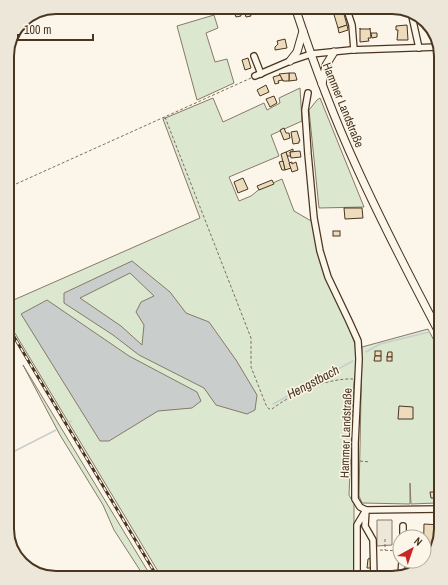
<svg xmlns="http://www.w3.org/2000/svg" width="448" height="585" viewBox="0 0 448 585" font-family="'Archivo Narrow',sans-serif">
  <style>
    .green { fill: #dce7d0; stroke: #887966 }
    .parking { fill: #ede7d9; stroke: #887966 }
    .water { fill: #c9cecd; stroke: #887966; fill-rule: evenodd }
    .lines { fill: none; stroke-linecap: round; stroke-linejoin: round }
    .stream { stroke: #c9cecd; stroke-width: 1.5 }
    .building { fill: #ecdcbc; stroke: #4a3520 }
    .minor-casing { stroke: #4a3520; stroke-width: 8 }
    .major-casing { stroke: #4a3520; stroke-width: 9 }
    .path { stroke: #7f6f5c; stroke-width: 1; stroke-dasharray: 3 2; stroke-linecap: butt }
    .minor { stroke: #fbf6e9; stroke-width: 5.5 }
    .major { stroke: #fbf6e9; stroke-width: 7 }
    .rail-casing { stroke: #4a3520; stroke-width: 3 }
    .rail { stroke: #fbf6e9; stroke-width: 1.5; stroke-dasharray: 4.5; stroke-linecap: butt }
    .labels { text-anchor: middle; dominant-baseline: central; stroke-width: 3; stroke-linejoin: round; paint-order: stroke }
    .street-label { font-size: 12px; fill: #4a3520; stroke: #fbf6e9 }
    .water-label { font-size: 13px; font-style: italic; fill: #4a3520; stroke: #fbf6e9 }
    .rim { fill: none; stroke: #4a3520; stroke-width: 2 }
  </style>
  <rect width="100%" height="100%" fill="#fbf6e9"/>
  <g class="green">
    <polygon points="347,7 395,7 401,9 350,15"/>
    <polygon points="214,15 218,28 206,33 215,62 227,59 234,83 197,100 177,26"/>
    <polygon points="300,88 302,121 271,135 279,156 229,177 239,201 251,196 261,188 282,179 294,211 313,222 315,237 355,344 357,363 354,382 349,495 354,504 354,578 293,578 291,576 288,578 162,578 7,320 7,299 9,302 200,218 163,119 213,98 223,122 264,103 267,110 280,103 279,98"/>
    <polygon points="320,98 364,207 319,208 309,110 317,100"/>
    <polygon points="428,329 441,354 441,472 435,472 436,503 411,504 410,483 410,504 362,503 359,496 362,347"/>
    <polygon points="23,365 152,578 145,578 114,530 103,505 60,435"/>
  </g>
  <polygon class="parking" points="377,520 392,520 392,545 377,546"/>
  <g class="water">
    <path d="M132 261 170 292 186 313 209 322 236 360 257 395 255 410 247 414 216 405 204 388 139 355 113 335 64 303V293ZM130 273 154 296 141 302 136 312 144 325 142 345 121 326 80 298Z"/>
    <polygon points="47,300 129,356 197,392 201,401 192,408 158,411 109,441 100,441 21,314"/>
  </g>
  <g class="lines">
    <g class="stream">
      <polyline points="366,352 380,344 429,332"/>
      <polyline points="273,404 353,361"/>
      <polyline points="69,422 72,421"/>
      <polyline points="7,455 56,430"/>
    </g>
  </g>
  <g class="building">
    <polygon points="317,7 331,7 331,8 319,11"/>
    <polygon points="342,7 347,25 338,28 332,8"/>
    <polygon points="272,9 273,12 267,13 266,10"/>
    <polygon points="240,11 241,16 236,17 234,12"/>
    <polygon points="250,13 251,16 246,17 245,14"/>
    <polygon points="347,25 348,30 339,33 338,28"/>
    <polygon points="407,25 408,40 397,40 398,30 396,30 396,26"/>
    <polygon points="360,28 360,29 370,29 370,28 371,38 368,38 369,41 360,42"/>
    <polygon points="371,33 377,33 377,37 372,38"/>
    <polygon points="285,39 287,48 275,50 275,47 278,44 277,41"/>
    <polygon points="248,58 251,68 245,70 242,60"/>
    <polygon points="289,73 295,73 297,80 289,81"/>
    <polygon points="289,73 289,81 283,81 279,74"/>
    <polygon points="280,75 283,81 282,80 278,81 279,83 275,84 273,77"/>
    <polygon points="266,85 269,92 260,96 257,90"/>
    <polygon points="274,96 277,103 270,107 266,99"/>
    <polygon points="284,128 286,133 289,133 290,138 284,140 280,130"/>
    <polygon points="297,131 300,141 299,141 299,143 293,144 291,132"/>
    <polygon points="293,149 293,152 290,152 291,156 287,156 286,152"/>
    <polygon points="300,151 301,157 291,158 290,152"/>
    <polygon points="286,152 291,168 285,170 281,154"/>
    <polygon points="283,161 285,170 282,170 279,162"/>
    <polygon points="292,162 292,164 296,162 298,170 292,172 289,163"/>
    <polygon points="243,178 248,189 238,193 234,182"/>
    <polygon points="272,180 274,184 259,190 257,186"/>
    <polygon points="344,208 362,208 363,218 345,219"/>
    <rect x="333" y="231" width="7" height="5"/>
    <rect x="375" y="351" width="6" height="5"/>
    <polygon points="388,352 392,352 392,357 387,357"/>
    <polygon points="375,356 381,356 381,361 374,361"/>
    <rect x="387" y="357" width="5" height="4"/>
    <polygon points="399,406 413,407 413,419 398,419"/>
    <polygon points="430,492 434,492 434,498 431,498"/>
    <polygon points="424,524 441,525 441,529 435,553 423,566"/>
    <polygon points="370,558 372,568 367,568 368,559"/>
  </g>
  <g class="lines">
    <defs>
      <g id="minor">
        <polyline points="346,7 352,25 354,50"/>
        <polyline points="411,12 419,48"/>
        <polyline points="254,56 261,74"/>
        <polyline points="255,76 290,61 311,54 351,50 438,47"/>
        <polyline points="308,93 305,110 308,154 314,218 320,251 328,277 349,321 358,341 359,359 355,443 355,499 360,507 366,510 441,509"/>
        <polyline points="403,537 403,526"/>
        <polyline points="401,575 402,561"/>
        <polyline points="357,578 357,525 366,510 365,526 373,540 374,578"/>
      </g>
      <g id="major">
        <path d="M295 7C313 62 333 116 357 168 383 225 412 281 441 336"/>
        <polyline points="290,61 297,52 303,31"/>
        <polyline points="322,84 326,65 334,52"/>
      </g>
    </defs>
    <use href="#minor" class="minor-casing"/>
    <use href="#major" class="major-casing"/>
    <g class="path">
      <path d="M165 117 251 338V367L266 405 269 409H272C293 393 327 378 353 379"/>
      <polyline points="7,188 251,78"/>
      <polyline points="360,461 370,462"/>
      <polyline points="385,539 385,550"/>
      <polyline points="380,550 400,551"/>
    </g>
    <use href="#minor" class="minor"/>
    <use href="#major" class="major"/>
    <defs>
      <polyline id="rail" points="7,325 158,578"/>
    </defs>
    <use href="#rail" class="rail-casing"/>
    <use href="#rail" class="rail"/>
  </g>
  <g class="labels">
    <g class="street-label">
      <text transform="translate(343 105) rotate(68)">Hammer Landstraße</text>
      <text transform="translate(346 433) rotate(-88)">Hammer Landstraße</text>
    </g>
    <g class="water-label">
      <text transform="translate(313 382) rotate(-28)">Hengstbach</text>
    </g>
  </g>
  <path d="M0 0H448V585H0ZM56 14H392A42 42 0 0 1 434 56V529A42 42 0 0 1 392 571H56A42 42 0 0 1 14 529V56A42 42 0 0 1 56 14Z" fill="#ede7d9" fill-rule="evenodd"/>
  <path class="rim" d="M56 14H392A42 42 0 0 1 434 56V529A42 42 0 0 1 392 571H56A42 42 0 0 1 14 529V56A42 42 0 0 1 56 14Z"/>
  <g transform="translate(412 549) rotate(40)"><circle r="19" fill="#fbf6e9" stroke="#b4a999"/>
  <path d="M0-3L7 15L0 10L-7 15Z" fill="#c62828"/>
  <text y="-6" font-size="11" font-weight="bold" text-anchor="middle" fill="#4a3520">N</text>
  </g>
  <path d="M18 34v6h75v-6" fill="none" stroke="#4a3520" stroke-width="2"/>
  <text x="24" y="34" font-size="12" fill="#4a3520" stroke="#fbf6e9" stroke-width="3" paint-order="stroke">100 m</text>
</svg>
